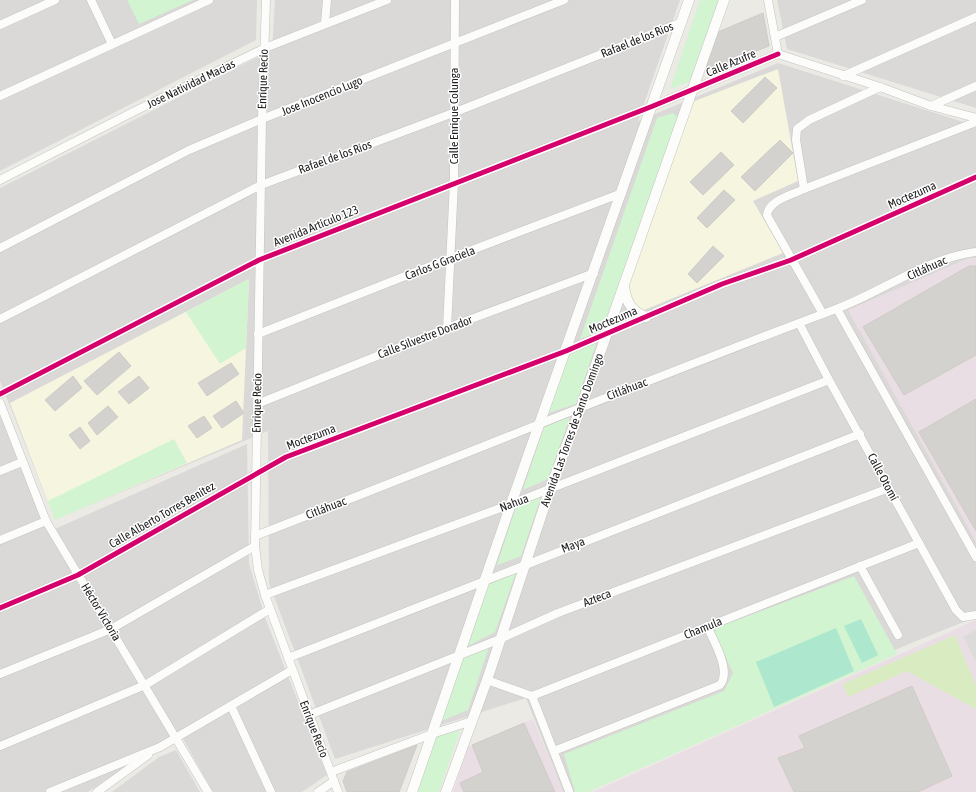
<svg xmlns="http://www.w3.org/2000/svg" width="976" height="792" viewBox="0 0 976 792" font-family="'Asap Condensed',sans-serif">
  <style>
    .residential { fill: #dbd9d7 }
    .industrial { fill: #eadee5 }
    .education { fill: #f6f6e0 }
    .grass { fill: #d9ecc1 }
    .park { fill: #d2f4d1 }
    .pitch { fill: #ade7ce }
    .parking { fill: #dcdbd9 }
    .building { fill: #d4d2ce; stroke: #cfcbc7 }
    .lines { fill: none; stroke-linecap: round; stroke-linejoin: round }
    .minor-casing { stroke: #c4c4c1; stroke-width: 9 }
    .tertiary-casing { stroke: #c4c4c1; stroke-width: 11 }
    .minor { stroke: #fcfcfb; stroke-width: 8 }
    .tertiary { stroke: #fcfcfb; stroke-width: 10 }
    .cycleway-casing { stroke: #fff; stroke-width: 8 }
    .cycleway { stroke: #d6006c; stroke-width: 5 }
    .labels { text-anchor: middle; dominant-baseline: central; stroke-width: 3; stroke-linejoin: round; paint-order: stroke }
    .street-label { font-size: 12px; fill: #1d1d1d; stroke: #fff }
  </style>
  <rect width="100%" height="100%" fill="#eceae5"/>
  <g class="residential">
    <polygon points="0,0 257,0 256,40 0,171"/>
    <polygon points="275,0 680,0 638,121 778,63 976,126 976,617 904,646 576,792 563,792 526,698 335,759 269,583 268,431 55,520 0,381 0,188 272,50"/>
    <polygon points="777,0 976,0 976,108 787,49"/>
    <polygon points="0,416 48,532 247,444 249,564 266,620 327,775 302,792 213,792 181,735 155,746 88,792 0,792"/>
    <polygon points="176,750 200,792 112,792 159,757"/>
  </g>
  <g class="industrial">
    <polygon points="969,258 976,258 976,542 848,310"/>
    <polygon points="976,620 976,792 593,792"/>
    <polygon points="533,719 563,792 453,792 468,747"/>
  </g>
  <g class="education">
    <polygon points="778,69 798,181 753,201 783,253 644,310 630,303 626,291 692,102"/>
    <polygon points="249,279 242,440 55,520 10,403"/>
  </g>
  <polygon class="grass" points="955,635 976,686 976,709 907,671 848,697 843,684"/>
  <g class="park">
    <polygon points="127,0 193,0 139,24"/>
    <polygon points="700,0 719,0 691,81 670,89"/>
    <polygon points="673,113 679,118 604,330 580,339 657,118"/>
    <polygon points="249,279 246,348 220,364 186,312"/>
    <polygon points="597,341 576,404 548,413 569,353"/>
    <polygon points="570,417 548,479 523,490 544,427"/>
    <polygon points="174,439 187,463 55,520 48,501"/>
    <polygon points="541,497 521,556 497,565 516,507"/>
    <polygon points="518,567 495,632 468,646 491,578"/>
    <polygon points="854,576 897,654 588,792 575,792 564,754 724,691 733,673 715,633 716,628"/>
    <polygon points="489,647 468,710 441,721 464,657"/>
    <polygon points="462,725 439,792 416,792 435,734"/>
  </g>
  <g class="pitch">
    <polygon points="861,619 878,655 862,663 844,626"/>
    <polygon points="836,628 854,671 774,707 756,662"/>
  </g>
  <polygon class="parking" points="976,629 976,661 963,637"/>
  <g class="building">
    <polygon points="763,13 769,46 705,71 718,32"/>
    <polygon points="765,77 777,88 743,123 731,111"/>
    <polygon points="780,140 793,153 755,191 741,177"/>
    <polygon points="721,152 734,165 703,195 690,182"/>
    <polygon points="724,190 735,200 707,228 697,218"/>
    <polygon points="713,246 724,256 697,283 688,274"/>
    <polygon points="969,266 976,266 976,355 904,395 863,327"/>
    <polygon points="119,352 131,366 97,395 84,381"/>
    <polygon points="231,363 239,374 207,396 198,383"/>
    <polygon points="73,376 82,388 55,411 45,400"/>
    <polygon points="139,376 149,388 129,404 118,392"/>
    <polygon points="976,399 976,531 919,432"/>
    <polygon points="236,401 244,413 222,428 213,416"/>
    <polygon points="108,406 118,417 97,435 88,423"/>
    <polygon points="204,416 212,428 197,438 188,426"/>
    <polygon points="80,427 90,441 80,449 69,435"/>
    <polygon points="912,686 952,776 918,792 794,792 778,758 805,748 799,736"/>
    <polygon points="524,723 555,792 464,792 460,783 483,772 472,745"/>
    <polygon points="417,745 399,792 347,792 343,781 347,772"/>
  </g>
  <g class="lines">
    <defs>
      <g id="minor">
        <polyline points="91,0 112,44"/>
        <polyline points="266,0 262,119 255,546 258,570 265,595 338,792"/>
        <polyline points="768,0 778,54"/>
        <polyline points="325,23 327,0"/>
        <polyline points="0,25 55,0"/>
        <polyline points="775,37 862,0"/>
        <polyline points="778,54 880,87 931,106 976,118"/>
        <polyline points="843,76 976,17"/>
        <polyline points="0,96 209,0"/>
        <polyline points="931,106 976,86"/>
        <polyline points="0,180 135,111 265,48 387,0"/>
        <polyline points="804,189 796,140 797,129 809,120 880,87"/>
        <polyline points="0,248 189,150 262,119 564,0"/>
        <polyline points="837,309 976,557"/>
        <path d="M823 314 769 219 767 215C769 200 792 195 804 189L976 122"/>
        <polyline points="0,319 261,185 453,113 682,22"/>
        <polyline points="799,323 829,380 956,610 963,617 976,615"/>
        <polyline points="447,328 454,182 455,0"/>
        <polyline points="258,334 451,258 622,193"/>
        <polyline points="0,394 259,260 653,106 778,54"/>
        <polyline points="0,403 46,521 208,792"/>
        <polyline points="257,404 447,328 594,273"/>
        <polyline points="0,471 22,462"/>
        <path d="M255 536C449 461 641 382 836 309 882 292 926 258 976 252"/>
        <polyline points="0,540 46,521"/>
        <polyline points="860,566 898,635"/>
        <polyline points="265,595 511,504 829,380"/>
        <polyline points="0,608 78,575 286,457 566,351 722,284 791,260 976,177"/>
        <polyline points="288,658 860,434"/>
        <polyline points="0,674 111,629 255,546"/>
        <polyline points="487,680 532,696 919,543"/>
        <polyline points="532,696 569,791"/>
        <polyline points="231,706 271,792"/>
        <polyline points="309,715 500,639 558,613 889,488"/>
        <polyline points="0,746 145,685 270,609"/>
        <path d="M554 751 720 685C732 671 713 640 707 626"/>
        <polyline points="331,772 432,734 472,721"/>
        <polyline points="50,792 160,747 292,670"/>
        <polyline points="97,792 148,755"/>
        <polyline points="318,792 334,781"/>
      </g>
      <g id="tertiary">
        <path d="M624 286C626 302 631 311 646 317"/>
        <polyline points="412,792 511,504 689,0"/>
        <polyline points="446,792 487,680 550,489 581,407 724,0"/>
      </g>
    </defs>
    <use href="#minor" class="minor-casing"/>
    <use href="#tertiary" class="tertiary-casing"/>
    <use href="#minor" class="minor"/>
    <use href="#tertiary" class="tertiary"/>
    <defs>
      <g id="cycleway">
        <polyline points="0,394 259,260 653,106 778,54"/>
        <polyline points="0,608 78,575 286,457 566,351 722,284 791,260 976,177"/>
      </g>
    </defs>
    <use href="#cycleway" class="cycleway-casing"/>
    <use href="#cycleway" class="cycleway"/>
  </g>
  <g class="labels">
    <g class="street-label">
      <text transform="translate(637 40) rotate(-22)">Rafael de los Rios</text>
      <text transform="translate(731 63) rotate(-23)">Calle Azufre</text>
      <text transform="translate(263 79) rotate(-88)">Enrique Recio</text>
      <text transform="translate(191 84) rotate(-26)">Jose Natividad Macias</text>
      <text transform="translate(322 96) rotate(-22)">Jose Inocencio Lugo</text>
      <text transform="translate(454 116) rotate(-90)">Calle Enrique Colunga</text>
      <text transform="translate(335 157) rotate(-20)">Rafael de los Rios</text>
      <text transform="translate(912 195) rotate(-24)">Moctezuma</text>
      <text transform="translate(316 226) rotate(-22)">Avenida Artículo 123</text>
      <text transform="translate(440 263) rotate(-21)">Carlos G Graciela</text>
      <text transform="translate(927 268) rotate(-24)">Citláhuac</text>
      <text transform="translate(613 320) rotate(-23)">Moctezuma</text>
      <text transform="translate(425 337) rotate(-21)">Calle Silvestre Dorador</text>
      <text transform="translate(627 389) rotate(-21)">Citláhuac</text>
      <text transform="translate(257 403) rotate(-89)">Enrique Recio</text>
      <text transform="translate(572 430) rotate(-70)">Avenida Las Torres de Santo Domingo</text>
      <text transform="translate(311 437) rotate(-21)">Moctezuma</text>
      <text transform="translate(883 477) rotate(62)">Calle Otomí</text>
      <text transform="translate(514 503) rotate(-21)">Nahua</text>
      <text transform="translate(326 508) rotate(-21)">Citláhuac</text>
      <text transform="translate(162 515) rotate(-30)">Calle Alberto Torres Benítez</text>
      <text transform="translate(573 545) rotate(-21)">Maya</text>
      <text transform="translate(597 598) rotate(-21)">Azteca</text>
      <text transform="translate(101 612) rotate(59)">Héctor Victoria</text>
      <text transform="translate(703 628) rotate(-22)">Chamula</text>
      <text transform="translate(314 729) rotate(69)">Enrique Recio</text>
    </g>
  </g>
</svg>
